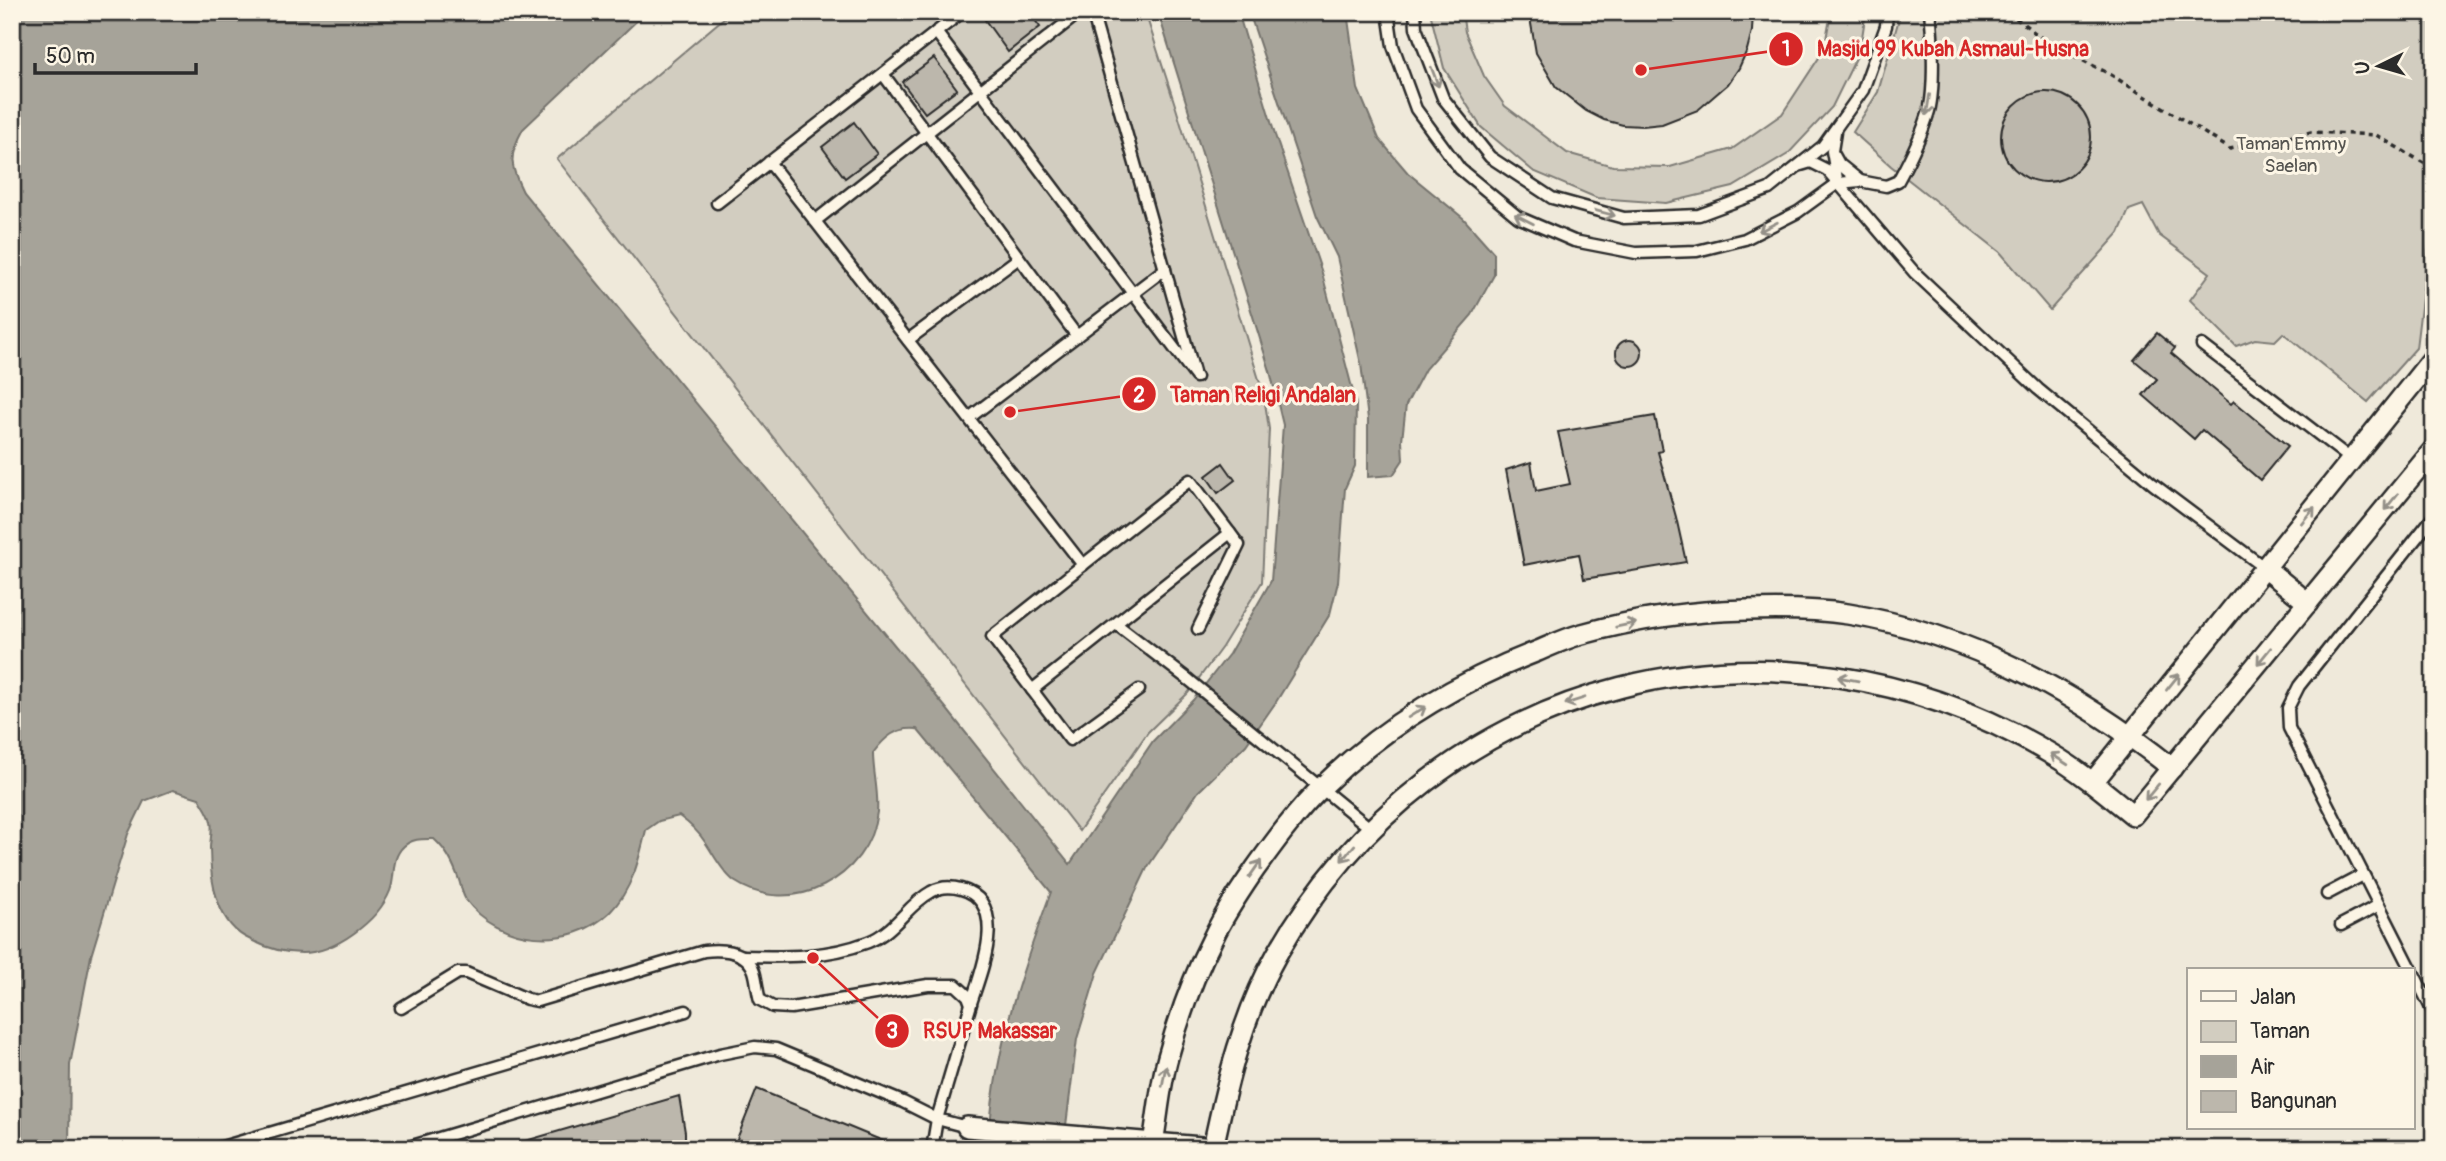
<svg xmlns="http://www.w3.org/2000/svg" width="2446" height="1161" viewBox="0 0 2446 1161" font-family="Pangolin,sans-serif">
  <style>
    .green { fill: #d2cdc0; stroke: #7e7c76; stroke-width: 2 }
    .water { fill: #a6a399; stroke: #75736d; stroke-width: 2 }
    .building { fill: #bcb7ac; stroke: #2b2b2b; stroke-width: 2 }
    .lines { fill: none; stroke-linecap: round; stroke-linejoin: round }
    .lane-casing { stroke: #2b2b2b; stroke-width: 15 }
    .street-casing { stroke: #2b2b2b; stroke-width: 24 }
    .path { stroke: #2b2b2b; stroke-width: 3.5; stroke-dasharray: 5 5; stroke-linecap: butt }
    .lane { stroke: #fcf5e5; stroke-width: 10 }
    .street { stroke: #fcf5e5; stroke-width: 19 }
    .oneway { stroke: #949088 }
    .labels { text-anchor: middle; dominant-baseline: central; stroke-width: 6; stroke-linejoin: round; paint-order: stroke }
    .park-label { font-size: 19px; fill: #555450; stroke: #fcf5e5 }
    .leader { fill: none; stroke: #d62828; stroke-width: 2.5 }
    .callout-dot { fill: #d62828; stroke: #fcf5e5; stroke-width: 2.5 }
    .mark-label { font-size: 21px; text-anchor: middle; font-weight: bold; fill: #fff }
    .callout-label { font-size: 21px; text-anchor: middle; font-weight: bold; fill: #d62828; stroke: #fcf5e5; stroke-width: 6; stroke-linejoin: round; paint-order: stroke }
  </style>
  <rect width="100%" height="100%" fill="#efe9da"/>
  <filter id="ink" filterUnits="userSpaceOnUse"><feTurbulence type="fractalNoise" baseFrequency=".0143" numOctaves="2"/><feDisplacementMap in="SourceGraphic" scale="14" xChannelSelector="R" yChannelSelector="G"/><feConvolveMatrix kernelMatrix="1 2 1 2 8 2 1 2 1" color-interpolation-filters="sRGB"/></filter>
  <g filter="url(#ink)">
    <g class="green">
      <polygon points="731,12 1145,12 1176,108 1264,396 1269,429 1262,582 1222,647 1188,693 1148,732 1079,831 557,159"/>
      <polygon points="1430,12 1462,12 1465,32 1484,76 1505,106 1534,128 1567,153 1613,166 1670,167 1732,149 1782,114 1824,50 1831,12 1866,12 1860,50 1832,107 1788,154 1733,187 1666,203 1597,198 1533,171 1481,127 1444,68"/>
      <polygon points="1901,12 2434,12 2434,199 2416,348 2368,402 2283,333 2275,341 2255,339 2236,346 2190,300 2210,273 2159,235 2143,205 2129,210 2119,233 2050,310 2000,252 1891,166 1853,132 1878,92"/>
    </g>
    <g class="water">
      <path d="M12 12H646L523 129C508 156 510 166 523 192L946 708 1070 864 1153 741 1193 700 1229 654 1271 581 1283 425 1270 371 1158 12H1238L1275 135 1322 273 1356 403 1355 466 1345 488 1338 582 1330 614 1276 702 1246 745 1198 792 1147 868 1097 973 1077 1039 1063 1149H989C991 1060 1020 975 1051 892L917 729C896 727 885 737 873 753 873 773 879 793 877 812 869 878 791 919 734 881 722 872 714 855 705 842 698 831 690 824 679 816L659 821 646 830C639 860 632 890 610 912 570 951 499 944 466 900 462 894 461 886 459 880 453 863 447 851 434 839 423 839 413 838 404 846 390 859 396 876 390 891 378 921 335 953 302 953 284 953 267 948 251 940 217 926 210 881 210 848 210 840 213 830 211 822 210 814 203 805 199 798L173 790 144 801 128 834 91 956 70 1065 69 1149H12Z"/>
      <polygon points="1249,12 1347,12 1358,89 1379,139 1408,173 1463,218 1494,253 1494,275 1472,315 1425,369 1406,405 1402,440 1403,460 1393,475 1368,477 1368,419 1361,364 1337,257 1317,216"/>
    </g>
    <g class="building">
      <polygon points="995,12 1029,12 1040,27 1008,52 985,20"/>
      <polygon points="1529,12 1753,12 1752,31 1747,50 1739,68 1728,84 1698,110 1662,124 1643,126 1623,125 1604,120 1586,111 1556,87 1536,53"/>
      <polygon points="934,58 957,89 925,113 902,82"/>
      <circle cx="2046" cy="137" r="45"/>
      <polygon points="854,122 877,154 845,178 822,147"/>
      <polygon points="2157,333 2175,348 2171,353 2231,404 2234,401 2288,446 2260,480 2202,430 2194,439 2143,395 2157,379 2134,360"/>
      <circle cx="1629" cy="353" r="13"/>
      <polygon points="1655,416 1662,451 1658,452 1676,517 1686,562 1584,579 1579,554 1524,565 1506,470 1531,462 1536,491 1570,484 1558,432"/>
      <polygon points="1223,463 1235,480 1218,493 1206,476"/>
      <polygon points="757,1089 900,1148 900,1149 733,1149"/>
      <polygon points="679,1096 685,1132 685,1149 515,1149 515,1144"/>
    </g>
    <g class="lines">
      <defs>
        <g id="lane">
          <polyline points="1092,12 1194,372"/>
          <path d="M1388 12 1393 46 1416 109 1460 169 1518 217 1574 241 1636 253 1697 251 1745 239 1798 212 1838 183 1860 181 1886 186 1898 181C1910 159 1922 135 1929 111 1935 87 1933 37 1930 12"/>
          <polyline points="1415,12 1416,28 1443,98 1490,157 1552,198 1624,218 1699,215 1769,189 1823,146 1863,90 1886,26 1887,12"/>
          <polyline points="936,32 1196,377"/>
          <polyline points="883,74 1077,336"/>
          <polyline points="1835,132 1832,151 1837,179"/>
          <polyline points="1834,155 1839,164 1860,181"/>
          <polyline points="769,162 1083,565"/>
          <polyline points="1801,165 1811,162 1827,170 1914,272 2038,389 2153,484 2265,568"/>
          <polyline points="717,203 962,12"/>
          <polyline points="815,221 1080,12"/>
          <polyline points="908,340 1019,258"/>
          <polyline points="2202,345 2352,460"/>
          <polyline points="969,418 1165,269"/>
          <polyline points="1116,624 1189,680 1370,828"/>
          <polyline points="1032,690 1230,533"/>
          <polyline points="1139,690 1070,740 992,637 1190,480 1239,545 1198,629"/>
          <polyline points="2327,894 2363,875"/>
          <polyline points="2341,925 2379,905"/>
          <path d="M741 956C785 957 827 958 868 942 895 932 907 905 931 892 941 886 950 886 961 889 1010 902 981 972 971 1003"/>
          <polyline points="2412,970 2289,728 2288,708 2299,686 2434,516"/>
          <polyline points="2413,972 2434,1014"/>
          <path d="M401 1008 458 973H466L527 999 537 1001 704 951C723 949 747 950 754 971 757 980 757 991 760 1000L773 1007 791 1008 928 985H956L968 996 971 1004 937 1119 932 1149"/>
          <polyline points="215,1149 686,1011"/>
          <polyline points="402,1149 720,1054 755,1047 776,1049 903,1102 937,1119 967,1127"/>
        </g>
        <g id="street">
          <polyline points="2265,568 2308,603"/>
          <polyline points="2093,782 2434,357"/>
          <path d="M967 1127 1213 1148C1227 1081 1243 1014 1277 954 1436 674 1775 590 2051 754 2080 771 2106 793 2133 815L2434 449"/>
          <path d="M1153 1143C1158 1115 1160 1085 1168 1057 1179 1017 1194 975 1213 938 1224 914 1240 891 1255 869 1276 840 1297 811 1323 786 1384 726 1458 682 1538 651 1552 645 1567 638 1582 634 1635 619 1692 611 1747 610 1780 609 1815 609 1848 614 1968 633 2079 694 2172 768"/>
        </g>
      </defs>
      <use href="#lane" class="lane-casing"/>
      <use href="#street" class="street-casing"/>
      <polyline class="path" points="2008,12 2051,45 2108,73 2230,149 2311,132 2376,135 2434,169"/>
      <use href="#lane" class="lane"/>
      <use href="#street" class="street"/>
    </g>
    <defs><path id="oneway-shaft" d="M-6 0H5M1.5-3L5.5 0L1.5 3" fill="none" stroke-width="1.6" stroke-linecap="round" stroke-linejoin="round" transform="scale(1.75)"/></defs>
    <g class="oneway">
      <use href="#oneway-shaft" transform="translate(1435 77) rotate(69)"/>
      <use href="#oneway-shaft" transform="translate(1928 105) rotate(99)"/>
      <use href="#oneway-shaft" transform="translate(1605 213) rotate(15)"/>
      <use href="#oneway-shaft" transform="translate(1524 219) rotate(-153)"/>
      <use href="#oneway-shaft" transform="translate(1768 227) rotate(153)"/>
      <use href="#oneway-shaft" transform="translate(2391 502) rotate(129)"/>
      <use href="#oneway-shaft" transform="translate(2308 515) rotate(-51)"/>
      <use href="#oneway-shaft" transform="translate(1626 625) rotate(-12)"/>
      <use href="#oneway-shaft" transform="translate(2264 656) rotate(129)"/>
      <use href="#oneway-shaft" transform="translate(1848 679) rotate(-170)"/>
      <use href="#oneway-shaft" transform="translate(2173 682) rotate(-51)"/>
      <use href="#oneway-shaft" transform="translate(1575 701) rotate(162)"/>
      <use href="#oneway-shaft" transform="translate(1417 712) rotate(-32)"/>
      <use href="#oneway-shaft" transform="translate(2059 759) rotate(-147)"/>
      <use href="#oneway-shaft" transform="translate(2152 792) rotate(130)"/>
      <use href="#oneway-shaft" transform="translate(1348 853) rotate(130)"/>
      <use href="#oneway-shaft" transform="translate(1255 869) rotate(-55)"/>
      <use href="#oneway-shaft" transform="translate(1164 1076) rotate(-80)"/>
    </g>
  </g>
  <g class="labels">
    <g class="park-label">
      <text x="2291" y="144">Taman Emmy<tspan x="2291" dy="22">Saelan</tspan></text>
    </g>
  </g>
  <path class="leader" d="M1641 70L1786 49M1010 412L1139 394M813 958L892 1031"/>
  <g class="callout-dot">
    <circle cx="1641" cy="70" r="7"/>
    <circle cx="1010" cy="412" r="7"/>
    <circle cx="813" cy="958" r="7"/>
    <circle cx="1786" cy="49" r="18"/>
    <circle cx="1139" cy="394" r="18"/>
    <circle cx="892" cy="1031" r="18"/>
  </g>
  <g class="mark-label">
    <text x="1786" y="56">1</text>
    <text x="1139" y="402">2</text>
    <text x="892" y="1038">3</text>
  </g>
  <g class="callout-label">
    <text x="1953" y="56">Masjid 99 Kubah Asmaul-Husna</text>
    <text x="1263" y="402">Taman Religi Andalan</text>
    <text x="990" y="1038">RSUP Makassar</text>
  </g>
  <rect width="2446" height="1161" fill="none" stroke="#fcf5e5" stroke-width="42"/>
  <rect x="21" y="21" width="2404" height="1119" fill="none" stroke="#2b2b2b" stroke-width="2.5" filter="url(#ink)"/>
  <rect x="2187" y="968" width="228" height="161" fill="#fcf5e5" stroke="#a8a49b" stroke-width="2"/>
  <rect x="2201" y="991" width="35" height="10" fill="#fcf5e5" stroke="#a8a49b" stroke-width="2"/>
  <text x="2250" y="1004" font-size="21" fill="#2b2b2b">Jalan</text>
  <rect x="2201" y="1021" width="35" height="21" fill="#d2cdc0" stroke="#a8a49b" stroke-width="2"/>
  <text x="2250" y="1038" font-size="21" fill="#2b2b2b">Taman</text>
  <rect x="2201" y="1056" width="35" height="21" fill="#a6a399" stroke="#a8a49b" stroke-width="2"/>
  <text x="2250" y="1074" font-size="21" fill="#2b2b2b">Air</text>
  <rect x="2201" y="1091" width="35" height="21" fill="#bcb7ac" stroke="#a8a49b" stroke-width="2"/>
  <text x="2250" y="1108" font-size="21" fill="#2b2b2b">Bangunan</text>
  <g transform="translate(2379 66) rotate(265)" stroke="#fcf5e5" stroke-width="5" paint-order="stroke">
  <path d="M0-5L12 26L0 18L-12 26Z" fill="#2b2b2b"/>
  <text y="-10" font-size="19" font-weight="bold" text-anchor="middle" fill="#2b2b2b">U</text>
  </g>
  <path d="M35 63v10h161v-10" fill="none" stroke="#2b2b2b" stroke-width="3.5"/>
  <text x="46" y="63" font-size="21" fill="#2b2b2b" stroke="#fcf5e5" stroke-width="5" paint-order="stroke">50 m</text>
</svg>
